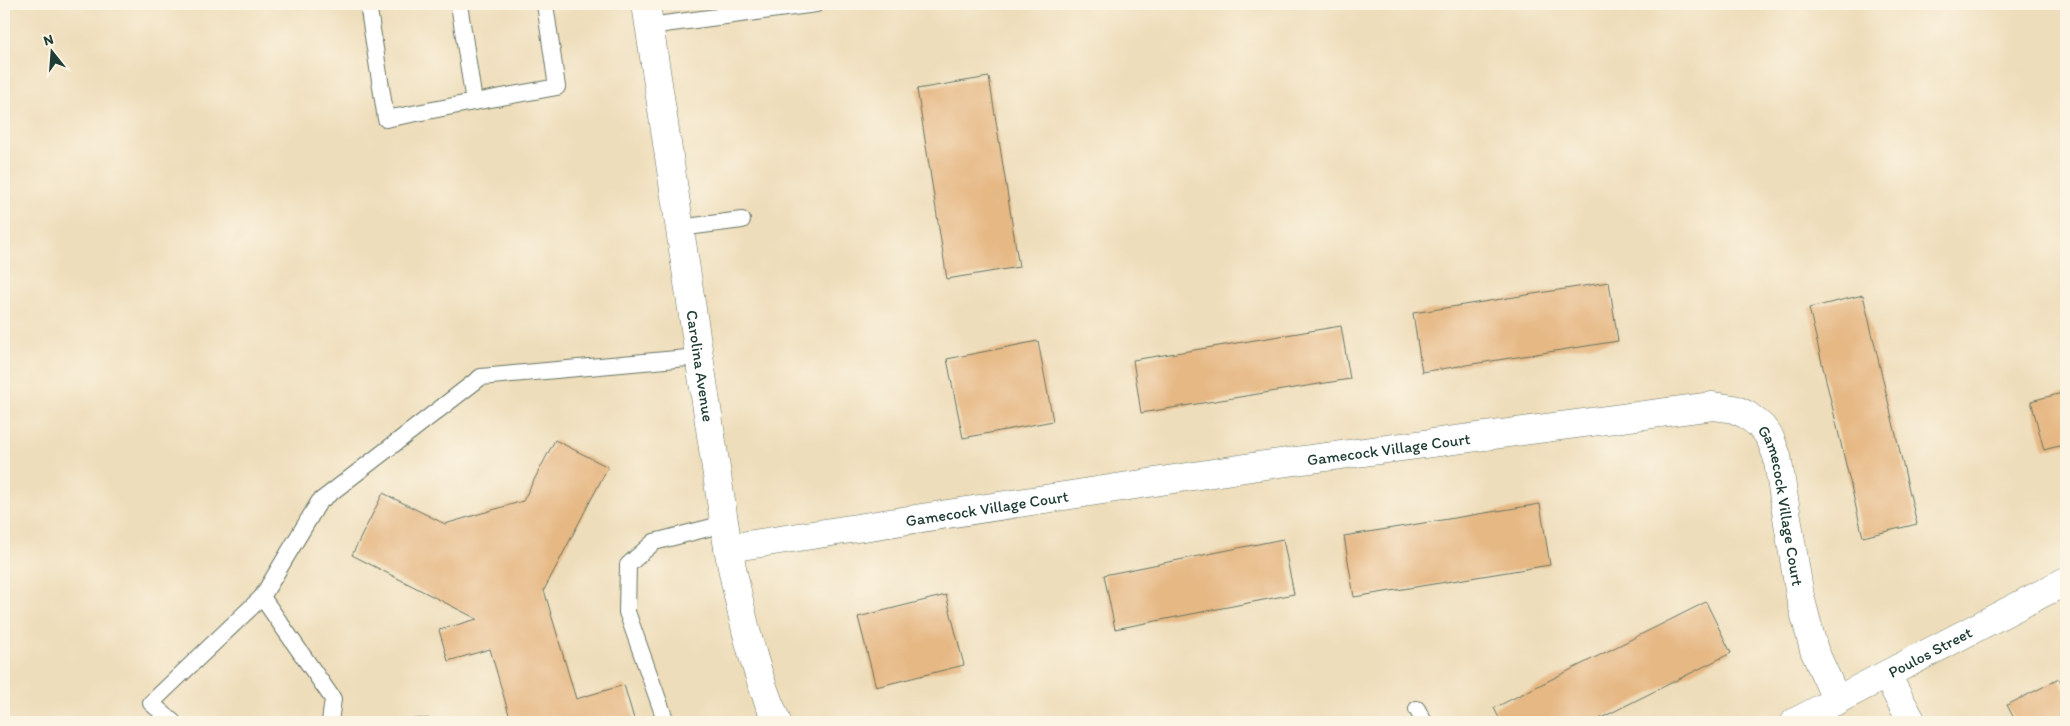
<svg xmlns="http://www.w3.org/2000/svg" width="2070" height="726" viewBox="0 0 2070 726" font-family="Itim,sans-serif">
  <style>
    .building { fill: #e6b884 }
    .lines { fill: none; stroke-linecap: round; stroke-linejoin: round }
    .service-casing { stroke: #677563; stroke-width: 18 }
    .minor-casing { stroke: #677563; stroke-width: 29 }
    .service { stroke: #fff; stroke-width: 16 }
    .minor { stroke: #fff; stroke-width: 28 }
    .labels { text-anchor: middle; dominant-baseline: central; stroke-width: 5; stroke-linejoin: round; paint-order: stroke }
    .street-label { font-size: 16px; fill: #1f3d34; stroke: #fcf5e5 }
  </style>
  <rect width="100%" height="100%" fill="#fcf5e5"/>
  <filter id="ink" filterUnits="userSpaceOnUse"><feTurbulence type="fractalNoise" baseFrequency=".02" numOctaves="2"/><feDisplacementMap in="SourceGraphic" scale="10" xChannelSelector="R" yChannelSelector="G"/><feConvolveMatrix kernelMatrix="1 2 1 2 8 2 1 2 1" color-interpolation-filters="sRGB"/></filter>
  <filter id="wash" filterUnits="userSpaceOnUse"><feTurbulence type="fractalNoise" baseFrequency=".0096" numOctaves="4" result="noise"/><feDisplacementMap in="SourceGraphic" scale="20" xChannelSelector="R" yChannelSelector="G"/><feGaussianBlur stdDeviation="1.12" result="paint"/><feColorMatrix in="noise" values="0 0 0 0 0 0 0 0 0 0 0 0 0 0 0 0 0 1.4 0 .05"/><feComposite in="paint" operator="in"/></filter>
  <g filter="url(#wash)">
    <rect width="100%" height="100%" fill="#eeddba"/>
    <g id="blocks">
      <g class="building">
        <polygon points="989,77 1019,267 947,279 917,89"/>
        <polygon points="1609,282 1618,341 1422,372 1413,313"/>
        <polygon points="1863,295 1917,524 1863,537 1809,308"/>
        <polygon points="1341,326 1350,379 1141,413 1133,360"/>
        <polygon points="1038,341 1053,421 963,438 947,359"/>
        <polygon points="2066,392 2066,444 2044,450 2031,401"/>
        <polygon points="555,440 608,467 544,590 576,699 624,685 635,722 353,722 352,719 510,718 490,649 448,661 439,630 477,619 352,555 383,493 445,524 523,501"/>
        <polygon points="1540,504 1550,565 1354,597 1344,536"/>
        <polygon points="1283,539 1294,594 1115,629 1104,575"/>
        <polygon points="946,595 964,665 876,687 858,617"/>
        <polygon points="1706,602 1731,653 1593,722 1501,722 1494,708"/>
        <polygon points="2059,679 2066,693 2066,722 2016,722 2007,705"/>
      </g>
    </g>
  </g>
  <g filter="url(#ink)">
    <use href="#blocks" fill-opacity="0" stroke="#677563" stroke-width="1"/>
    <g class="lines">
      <defs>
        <g id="service">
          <polyline points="368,4 386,119 474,102 459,4"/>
          <polyline points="725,16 816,4"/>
          <polyline points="649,26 725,16 723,4"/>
          <polyline points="474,102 557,87 545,4"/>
          <polyline points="679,228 742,220"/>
          <polyline points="262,597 333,699 330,722"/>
          <polyline points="1417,709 1424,722"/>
          <polyline points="173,722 151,703 262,597 319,502 481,377 698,357"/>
          <polyline points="666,722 627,612 628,565 654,542 724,524"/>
        </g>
        <g id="minor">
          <path id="s1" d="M646 4 728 548C740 607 752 667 777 722"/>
          <path id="s2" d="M728 548 1258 466 1713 406 1734 409 1747 415 1762 427 1770 438 1777 456 1800 596 1814 650 1837 701"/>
          <polyline points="1887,676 1912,722"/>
          <path id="s3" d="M1795 722 2066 581"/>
        </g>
      </defs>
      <use href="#service" class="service-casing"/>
      <use href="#minor" class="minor-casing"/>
      <use href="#service" class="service"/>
      <use href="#minor" class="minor"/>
    </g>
  </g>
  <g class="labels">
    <g class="street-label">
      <text stroke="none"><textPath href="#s1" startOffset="366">Carolina Avenue</textPath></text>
      <text stroke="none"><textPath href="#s2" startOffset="668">Gamecock Village Court</textPath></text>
      <text stroke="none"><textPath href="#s2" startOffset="262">Gamecock Village Court</textPath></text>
      <text stroke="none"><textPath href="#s2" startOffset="1132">Gamecock Village Court</textPath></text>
      <text stroke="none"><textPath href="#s3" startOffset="152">Poulos Street</textPath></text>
    </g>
  </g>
  <rect width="2070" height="726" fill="none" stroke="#fcf5e5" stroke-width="20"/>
  <g transform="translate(52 52) rotate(343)" stroke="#fcf5e5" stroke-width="4" paint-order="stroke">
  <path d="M0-4L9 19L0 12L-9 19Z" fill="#1f3d34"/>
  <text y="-8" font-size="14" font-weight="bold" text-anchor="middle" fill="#1f3d34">N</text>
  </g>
</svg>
